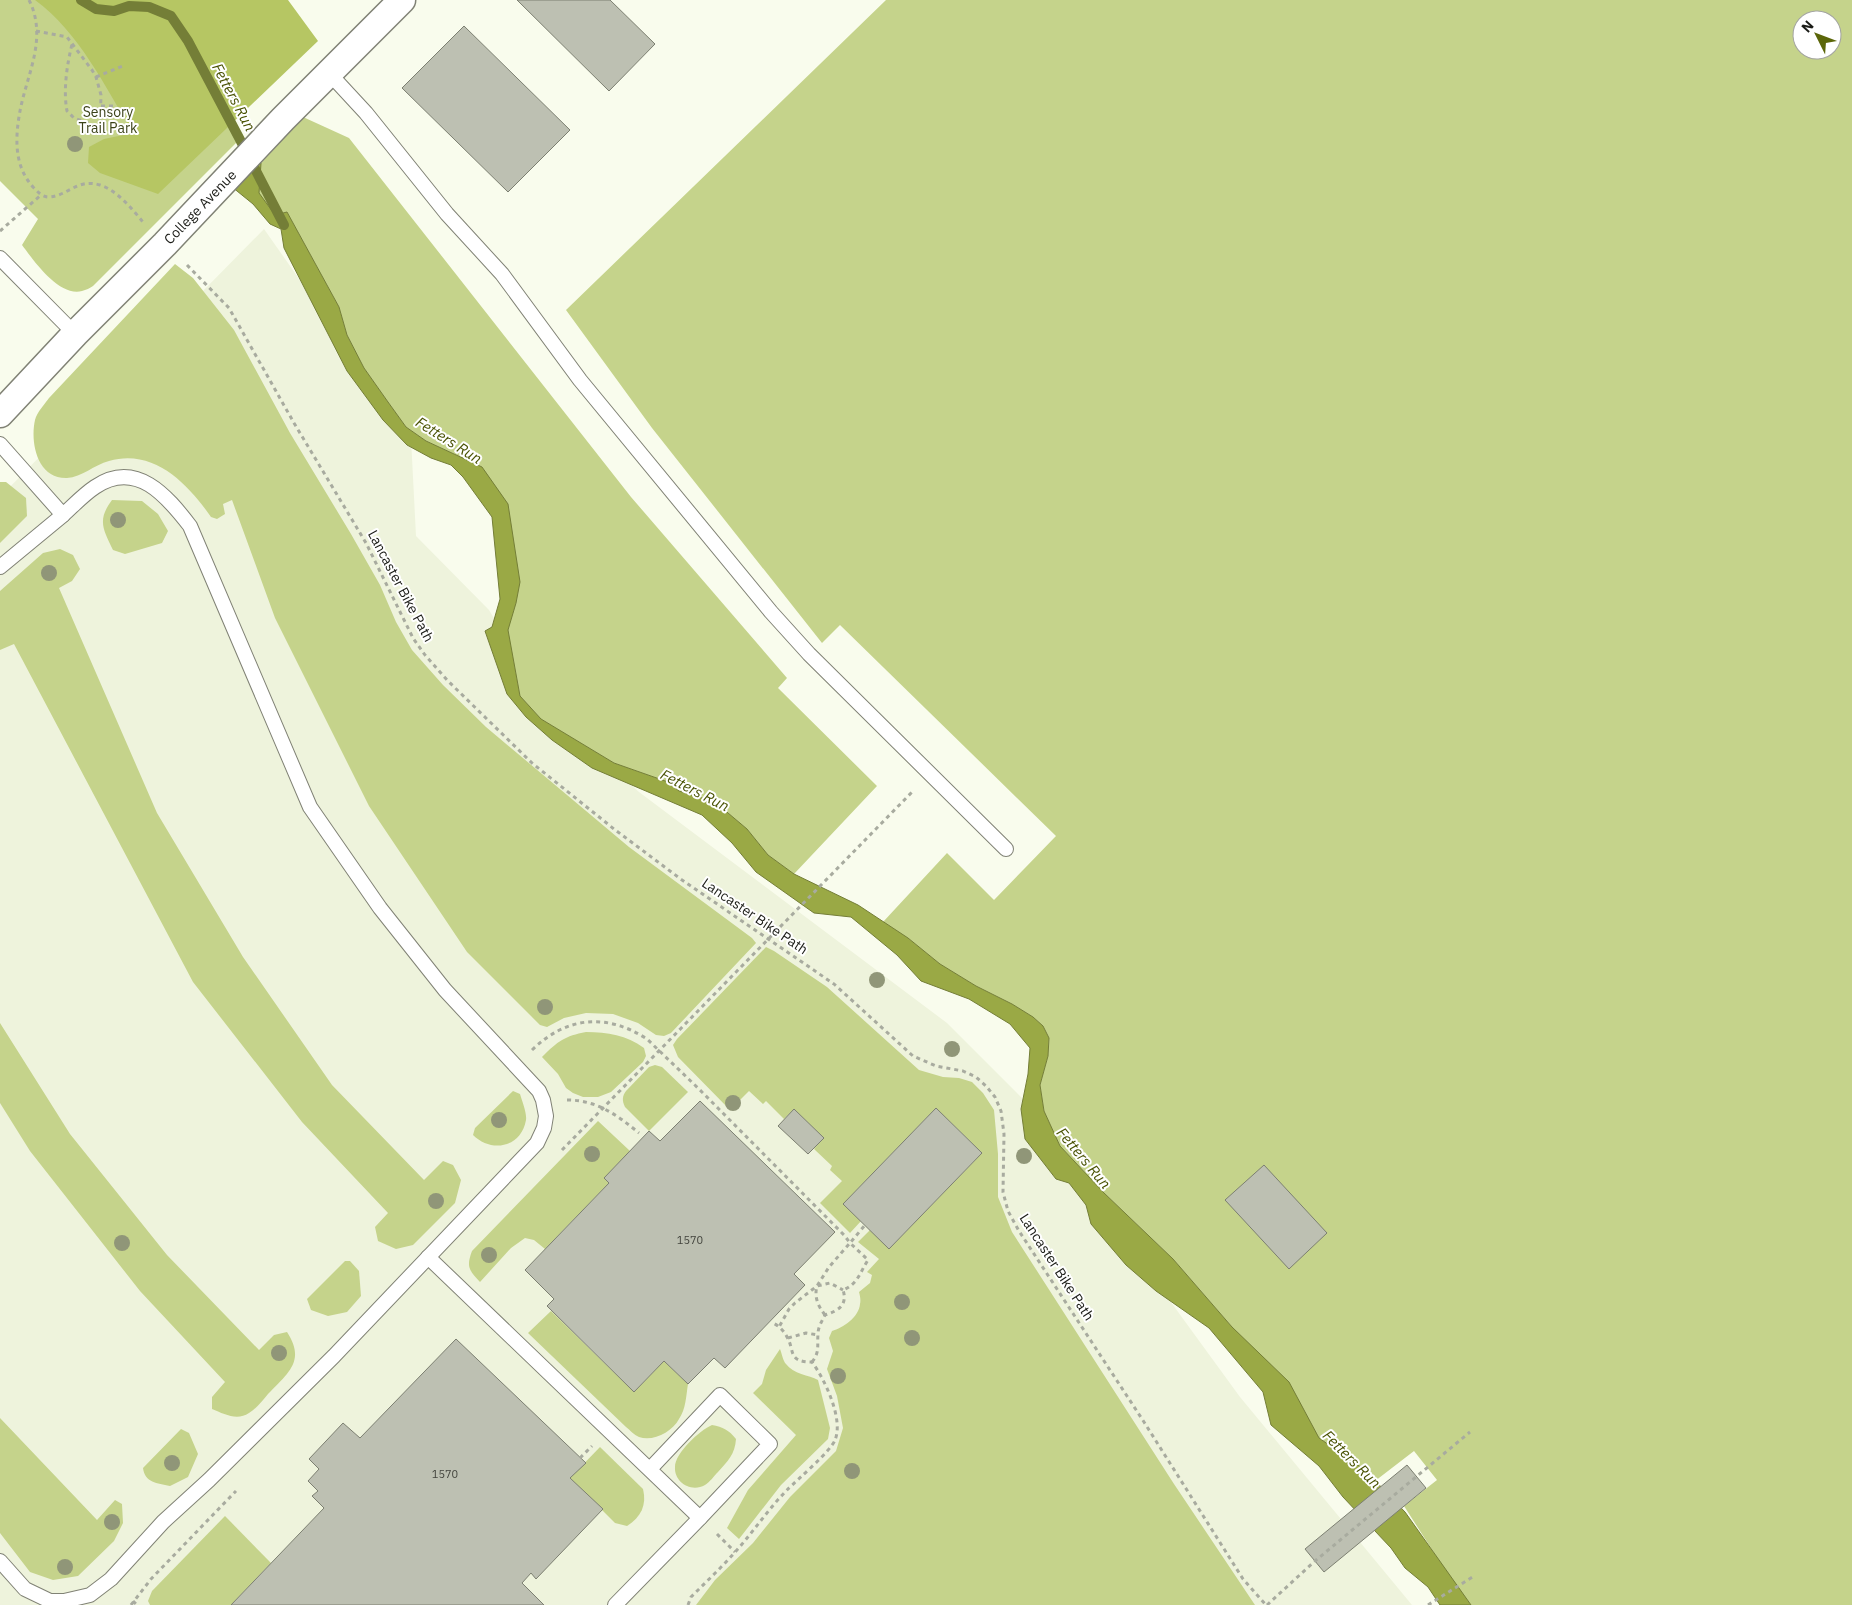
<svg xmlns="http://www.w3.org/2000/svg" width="1852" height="1605" viewBox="0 0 1852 1605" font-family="'IBM Plex Sans',sans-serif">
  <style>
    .built { fill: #eef3dc }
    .green { fill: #c5d38b; fill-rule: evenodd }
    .forest { fill: #b6c663 }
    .water { fill: #9aa945; stroke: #747e37 }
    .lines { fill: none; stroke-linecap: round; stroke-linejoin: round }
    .stream { stroke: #747e37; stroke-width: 10 }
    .building { fill: #bdc0b2; stroke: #7c7f71 }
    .service-casing { stroke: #808275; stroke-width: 16 }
    .minor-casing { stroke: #808275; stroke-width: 29 }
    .path { stroke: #a8ab9f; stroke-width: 3; stroke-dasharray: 4 4; stroke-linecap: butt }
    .service { stroke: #fff; stroke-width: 14 }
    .minor { stroke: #fff; stroke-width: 26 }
    .tree { fill: #909678 }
    .labels { text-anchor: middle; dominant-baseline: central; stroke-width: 4; stroke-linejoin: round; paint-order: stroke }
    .number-label { font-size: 11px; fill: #43443d }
    .park-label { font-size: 14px; fill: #3b4218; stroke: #fff }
    .street-label { font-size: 14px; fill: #1a1b16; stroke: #fff }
    .water-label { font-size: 15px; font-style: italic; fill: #495203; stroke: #fff }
  </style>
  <rect width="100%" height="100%" fill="#f9fced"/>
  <polygon class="built" points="264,229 411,438 416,536 489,610 552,714 639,792 947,1023 1023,1099 1240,1397 1412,1605 0,1605 0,497"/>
  <g class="green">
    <path d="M0 0H81L188 41 240 139 93 286C90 288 86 290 82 291 59 297 34 261 22 245L38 219 0 181Z"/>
    <path d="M886 0H1852V1605H1471L1447 1573 1404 1506 1437 1480 1414 1451 1375 1481 1365 1470 1319 1438 1232 1327 1173 1259 1103 1192 1060 1146 1044 1111 1040 1085 1048 1056 1049 1038 1043 1026 1033 1017 1012 1004 976 986 940 964 908 938 883 922 947 853 994 900 1056 836 840 625 822 643 652 428 566 310ZM1802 20H1832V50H1802Z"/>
    <polygon points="303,117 349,138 631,497 787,678 778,688 877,786 794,874 768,855 747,829 715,802 679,791 668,782 614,763 541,719 520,696 507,630 516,603 482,467 426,441 406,427 388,402 364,368 347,335 339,307 287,212 275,215 258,193 261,163"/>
    <path d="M175 264 193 278 234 330 290 433 351 534 380 585 396 622 412 650 443 685 486 727 629 847 752 938 756 943 671 1033 664 1036 656 1035 638 1023 613 1014 586 1013 564 1018 547 1027 540 1025 467 952 369 806 275 618 232 500 223 504 225 514 217 519 211 517C188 484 154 448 109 461 94 465 82 477 67 478 37 479 30 442 35 420 37 412 45 404 49 398Z"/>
    <polygon points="0,482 6,482 26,498 27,516 0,543"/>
    <path d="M112 500 142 501 158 514 168 531 162 543 125 554 113 550C103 529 97 520 112 500Z"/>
    <polygon points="60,549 73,555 80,569 72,581 59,588 157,813 243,957 332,1085 424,1180 443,1161 453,1165 461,1180 455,1203 413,1245 396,1249 378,1241 375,1227 388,1213 302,1122 193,982 14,644 0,650 0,591 43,553"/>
    <path d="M766 947 774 951 827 987 919 1070 943 1077 959 1078 972 1082 983 1093 994 1110 998 1154V1197L1012 1232 1174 1484 1255 1605H696L715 1580 753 1543 790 1497 836 1451 843 1428 837 1396 827 1369 833 1351 829 1338 832 1331C843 1328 859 1317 860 1304 861 1300 860 1296 859 1292L870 1283 872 1275 867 1272 879 1259 858 1242 870 1230 890 1248 982 1153 936 1108 843 1204 861 1221 850 1233 820 1203 842 1181 830 1170 832 1166 814 1149 823 1138 794 1109 784 1119 766 1101 763 1104 749 1091 730 1110 678 1057 673 1045 677 1039Z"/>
    <path d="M0 1023 70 1134 167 1255 259 1350 274 1335 287 1332C306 1361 288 1373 268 1394 263 1400 256 1409 249 1413 237 1421 224 1414 212 1409V1397L225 1382 140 1291 30 1151 0 1103Z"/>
    <path d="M586 1032C608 1032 626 1035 644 1048L646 1056 643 1062 611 1092 598 1097H583L573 1093 566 1088 558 1074 542 1057C558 1041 565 1036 586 1032Z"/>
    <path d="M655 1065 662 1067 688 1092 649 1131 625 1107C622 1101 622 1096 626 1091L649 1067Z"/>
    <path d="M513 1091 520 1094C522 1101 527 1113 526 1120 521 1148 491 1153 473 1135L475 1128Z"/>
    <path d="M598 1121 630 1151 604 1178 609 1183 545 1249 534 1240 525 1238 511 1248 480 1282C469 1270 466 1267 472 1251Z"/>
    <polygon points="345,1261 350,1261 359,1271 361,1296 347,1312 328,1316 311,1310 307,1299"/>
    <path d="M551 1311 634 1392 664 1361 688 1384C686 1396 686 1409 679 1419 672 1432 653 1442 639 1437 634 1435 630 1430 626 1427L528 1333Z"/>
    <path d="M780 1349C782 1354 783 1361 786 1364 793 1374 809 1375 818 1380L830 1428 828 1439 781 1485 739 1539 727 1528 748 1490 796 1435 753 1393 762 1384 766 1370Z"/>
    <polygon points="0,1418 97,1520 115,1500 122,1504 123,1523 114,1541 78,1576 53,1580 30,1572 0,1533"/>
    <path d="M712 1425C723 1427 729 1430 736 1439 735 1454 728 1461 718 1472 714 1476 710 1482 705 1485 691 1493 674 1482 675 1467 675 1453 700 1430 712 1425Z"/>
    <path d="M181 1429 189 1433 198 1454 188 1477 170 1486C157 1483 145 1483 143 1468Z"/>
    <path d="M600 1447 643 1489C647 1505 641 1517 627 1526L615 1523 570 1478Z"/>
    <polygon points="225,1516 271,1563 231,1605 150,1605 148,1601 152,1591"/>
  </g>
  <path class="forest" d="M35 0H288L318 41 158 194 100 173 88 163 89 147 104 139 133 133C106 88 79 32 35 0Z"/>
  <polygon class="water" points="252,148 261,163 259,193 275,215 287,212 339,307 347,335 364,368 388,402 406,427 426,441 482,467 508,504 520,582 516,603 508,630 520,696 541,719 614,763 668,782 679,791 715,802 747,829 768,855 794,874 858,905 908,938 940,964 976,986 1012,1004 1033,1017 1043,1026 1049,1038 1048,1056 1040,1085 1044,1111 1060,1146 1103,1192 1173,1259 1232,1327 1289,1382 1319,1438 1365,1470 1405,1512 1471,1605 1440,1605 1428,1587 1405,1568 1391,1548 1343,1497 1319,1466 1271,1425 1263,1392 1209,1328 1156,1291 1126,1265 1091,1224 1086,1205 1069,1183 1056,1179 1025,1139 1021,1109 1028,1074 1030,1048 1010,1024 969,999 921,981 897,955 851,917 814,913 756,872 732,843 702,815 592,768 552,740 526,717 507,694 485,631 492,627 500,599 492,517 463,477 451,465 431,458 407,445 383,420 347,371 284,248 281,229 270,224 253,204 221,178"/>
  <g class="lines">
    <g class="stream">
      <polyline points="81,0 96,9 114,11 129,6 149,7 171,16 188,41 247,153"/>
      <polyline points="254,167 284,225"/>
    </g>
  </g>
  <g class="building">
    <polygon points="517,0 610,0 655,44 609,91"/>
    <polygon points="464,26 570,130 508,192 402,88"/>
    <polygon points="700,1101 835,1232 794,1274 805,1285 725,1368 714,1358 688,1384 664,1361 634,1392 547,1306 554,1299 525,1270 609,1183 604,1178 649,1131 660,1141"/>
    <polygon points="936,1108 982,1153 889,1249 843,1204"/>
    <polygon points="794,1109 824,1138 808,1154 778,1126"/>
    <polygon points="1264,1165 1327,1233 1289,1269 1225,1200"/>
    <polygon points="456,1339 586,1463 570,1478 603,1509 536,1579 531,1573 522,1583 544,1605 231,1605 324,1508 312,1496 318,1491 308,1481 319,1469 309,1459 343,1423 360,1438"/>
    <polygon points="1407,1465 1426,1488 1324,1572 1305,1549"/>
  </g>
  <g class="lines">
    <defs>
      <g id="service">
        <polyline points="329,73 366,113 447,214 502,274 580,380 771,612 809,654 1006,849"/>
        <polyline points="0,258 75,334"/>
        <path d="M0 444 63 515C73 506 83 495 95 487 136 459 167 496 190 526L310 807 380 908 445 990 539 1091 543 1100 546 1116 544 1128 537 1143 334 1356 209 1480 163 1522 111 1579 90 1595 64 1601H50L25 1589 0 1561"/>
        <polyline points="0,567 63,515"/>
        <polyline points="428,1257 700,1518 770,1444 720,1395 650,1469"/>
        <polyline points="615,1605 700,1518"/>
      </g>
      <polyline id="minor" points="0,414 75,334 165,244 283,119 402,0"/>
    </defs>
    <use href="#service" class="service-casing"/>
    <use href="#minor" class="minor-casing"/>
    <g class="path">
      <path d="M29 0C48 38 27 74 20 111 15 138 14 166 33 187 38 192 42 197 49 197 68 196 77 178 100 185 118 191 132 209 143 222"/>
      <path d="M36 31 67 37 92 70 96 77 101 95 100 127 74 118 67 111C63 90 67 65 72 44"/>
      <polyline points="96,77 123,66"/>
      <polyline points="101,106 114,106"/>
      <polyline points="99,133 100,127"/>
      <polyline points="0,231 41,195"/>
      <polyline points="187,265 229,308 294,423 366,543 413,638 425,655 447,680 532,763 614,829 682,880 834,984 913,1056 936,1066 963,1071 976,1077 986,1086 995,1097 1001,1111 1004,1134 1003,1192 1008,1211 1019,1231 1144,1422 1243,1579 1266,1605"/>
      <path d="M532 1050C567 1016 607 1013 647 1039L699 1089 844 1235 850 1243 829 1267 817 1286 795 1303 789 1309 779 1327"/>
      <path d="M567 1100C597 1100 617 1115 639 1133"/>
      <polyline points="562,1150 914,790"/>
      <path d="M825 1315C818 1306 814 1297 817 1286L830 1283 843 1290"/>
      <polyline points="788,1338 806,1333 818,1335"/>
      <path d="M812 1362C820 1352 817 1346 818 1334 818 1327 822 1321 825 1315 838 1311 848 1305 843 1290 858 1284 860 1272 868 1260L850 1243 865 1225"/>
      <polyline points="580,1458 592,1446"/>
      <polyline points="717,1534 735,1552"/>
      <polyline points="133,1601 137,1605"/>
      <polyline points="131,1605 151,1579 236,1491"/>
      <path d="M688 1605 691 1597C706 1582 722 1567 736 1551 754 1531 769 1508 788 1489 798 1479 831 1451 835 1440 844 1419 824 1378 812 1362 787 1362 795 1350 787 1337 784 1331 779 1326 773 1323"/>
      <polyline points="1267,1605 1315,1561 1470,1432"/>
      <polyline points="1428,1605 1474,1576"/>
    </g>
    <use href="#service" class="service"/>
    <use href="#minor" class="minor"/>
  </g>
  <g class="tree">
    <circle cx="75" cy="144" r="8"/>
    <circle cx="118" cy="520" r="8"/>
    <circle cx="49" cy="573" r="8"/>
    <circle cx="877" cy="980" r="8"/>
    <circle cx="545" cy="1007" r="8"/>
    <circle cx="952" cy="1049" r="8"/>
    <circle cx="733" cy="1103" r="8"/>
    <circle cx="499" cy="1120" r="8"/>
    <circle cx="592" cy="1154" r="8"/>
    <circle cx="1024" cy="1156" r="8"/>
    <circle cx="436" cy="1201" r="8"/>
    <circle cx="122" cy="1243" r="8"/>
    <circle cx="489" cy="1255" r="8"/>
    <circle cx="902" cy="1302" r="8"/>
    <circle cx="912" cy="1338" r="8"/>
    <circle cx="279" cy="1353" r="8"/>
    <circle cx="838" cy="1376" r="8"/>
    <circle cx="172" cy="1463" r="8"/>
    <circle cx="852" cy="1471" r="8"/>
    <circle cx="112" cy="1522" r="8"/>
    <circle cx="65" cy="1567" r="8"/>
  </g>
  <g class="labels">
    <g class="number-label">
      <text x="690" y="1240">1570</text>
      <text x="445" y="1474">1570</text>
    </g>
    <g class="park-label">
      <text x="108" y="112">Sensory<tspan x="108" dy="16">Trail Park</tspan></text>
    </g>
    <g class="street-label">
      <text transform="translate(200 207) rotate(-46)">College Avenue</text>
      <text transform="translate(401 586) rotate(62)">Lancaster Bike Path</text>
      <text transform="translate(755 916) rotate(34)">Lancaster Bike Path</text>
      <text transform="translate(1057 1267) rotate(57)">Lancaster Bike Path</text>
    </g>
    <g class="water-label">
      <text transform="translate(234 97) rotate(62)">Fetters Run</text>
      <text transform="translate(449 440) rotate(32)">Fetters Run</text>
      <text transform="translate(695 790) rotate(27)">Fetters Run</text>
      <text transform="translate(1084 1158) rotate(50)">Fetters Run</text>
      <text transform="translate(1352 1459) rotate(45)">Fetters Run</text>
    </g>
  </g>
  <g transform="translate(1817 35) rotate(312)"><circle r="24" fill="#ffffff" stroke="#a3a4a2"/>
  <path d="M0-4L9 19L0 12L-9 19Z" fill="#5b6609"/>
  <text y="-8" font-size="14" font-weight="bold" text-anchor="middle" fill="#1a1b16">N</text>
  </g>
</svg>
